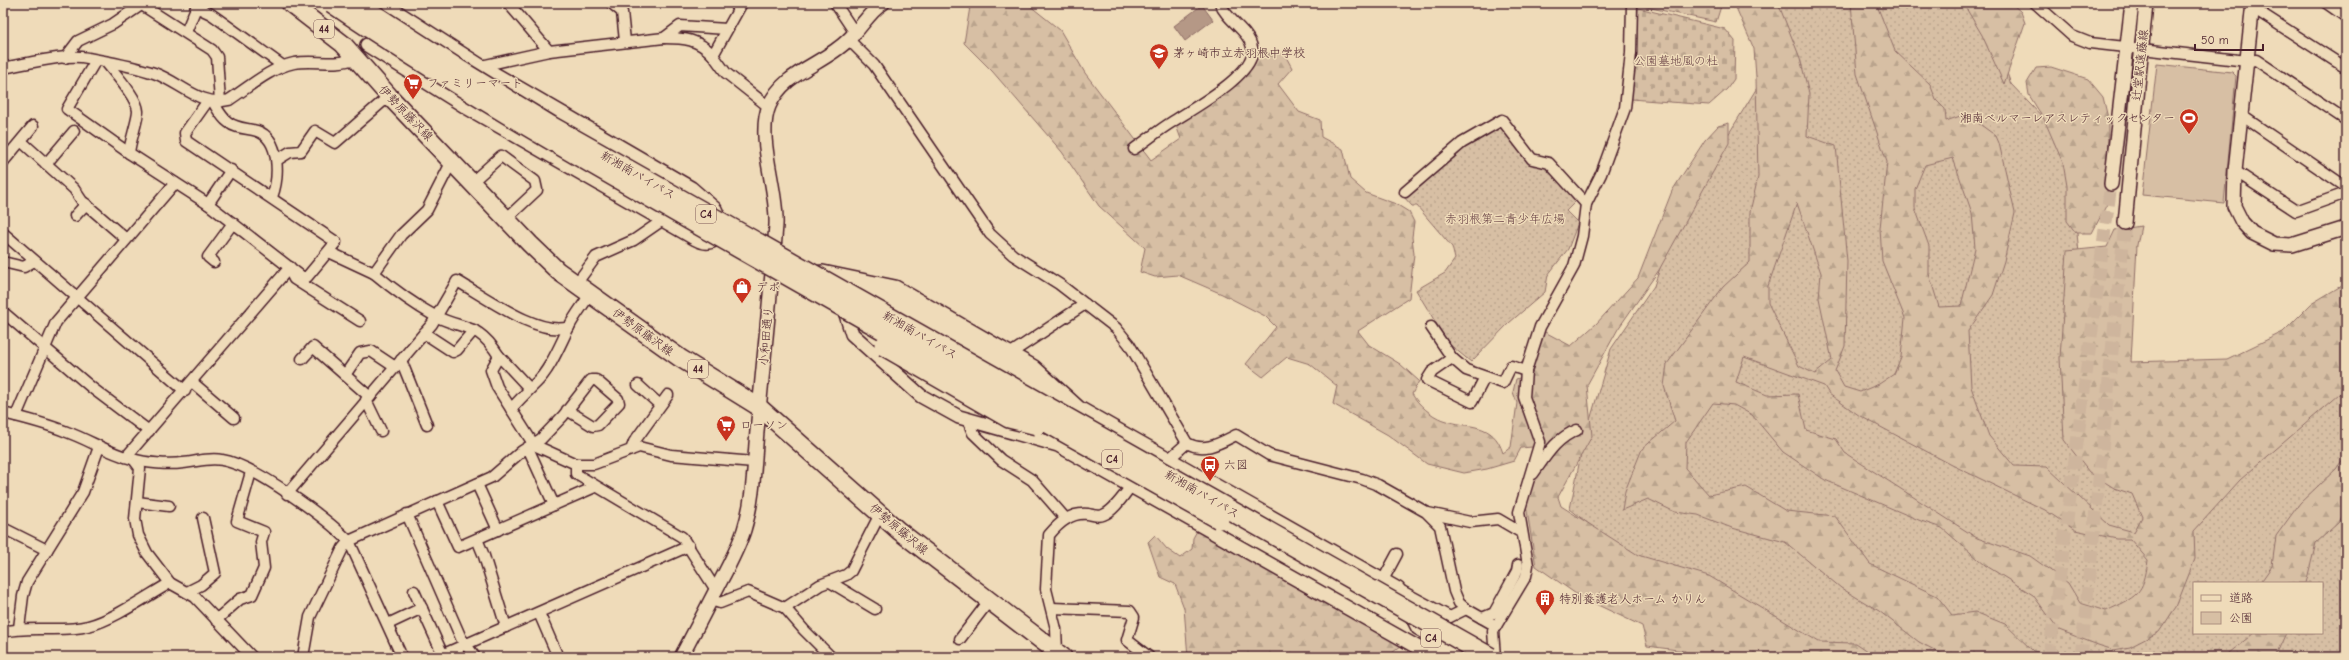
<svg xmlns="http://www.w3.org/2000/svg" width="2349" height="660" viewBox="0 0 2349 660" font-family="'Comic Neue','Klee One',sans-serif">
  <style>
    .green { fill: url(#green-dots); stroke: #906f68; fill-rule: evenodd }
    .forest { fill: url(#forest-firs); stroke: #906f68; fill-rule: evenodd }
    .cemetery { fill: url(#cemetery-stones); stroke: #906f68 }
    .pitch { fill: #d7bfa4; stroke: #906f68 }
    .water { fill: #b59886; stroke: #8a6862 }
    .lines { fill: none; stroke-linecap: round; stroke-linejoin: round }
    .tertiary-tunnel { stroke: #ceb59d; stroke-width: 13; stroke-dasharray: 13 6; stroke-linecap: butt }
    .minor-casing { stroke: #4a1f2b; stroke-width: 13 }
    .tertiary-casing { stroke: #4a1f2b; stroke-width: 16 }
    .primary-casing { stroke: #4a1f2b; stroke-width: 20 }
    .motorway-casing { stroke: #4a1f2b; stroke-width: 22 }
    .minor { stroke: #efdbb9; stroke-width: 10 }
    .tertiary { stroke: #efdbb9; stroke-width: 13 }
    .primary { stroke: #efdbb9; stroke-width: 17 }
    .motorway { stroke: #efdbb9; stroke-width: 19 }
    .motorway-bridge-casing { stroke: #4a1f2b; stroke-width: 22; stroke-linecap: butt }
    .motorway-bridge { stroke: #efdbb9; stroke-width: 19 }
    .labels { text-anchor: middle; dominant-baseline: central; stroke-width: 3; stroke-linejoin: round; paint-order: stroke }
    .shield { fill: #efdbb9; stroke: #7c5756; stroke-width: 1 }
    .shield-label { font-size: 11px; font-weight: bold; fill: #4a1f2b }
    .poi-label { font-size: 12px; fill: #4a1f2b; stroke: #efdbb9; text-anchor: start }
    .park-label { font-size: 12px; fill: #663f43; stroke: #efdbb9 }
    .street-label { font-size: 12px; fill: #4a1f2b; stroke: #efdbb9 }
  </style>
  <defs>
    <pattern id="green-dots" width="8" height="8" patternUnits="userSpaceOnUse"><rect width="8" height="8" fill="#d7bfa4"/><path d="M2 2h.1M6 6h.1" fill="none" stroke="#baa48d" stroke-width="1.8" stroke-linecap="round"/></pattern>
    <pattern id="forest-firs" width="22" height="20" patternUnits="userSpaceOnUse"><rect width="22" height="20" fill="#d7bfa4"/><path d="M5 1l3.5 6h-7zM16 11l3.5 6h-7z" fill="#baa48d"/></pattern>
    <pattern id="cemetery-stones" width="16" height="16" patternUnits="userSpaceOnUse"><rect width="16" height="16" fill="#d7bfa4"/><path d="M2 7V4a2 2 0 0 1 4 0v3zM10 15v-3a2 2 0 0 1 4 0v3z" fill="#baa48d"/></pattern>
  </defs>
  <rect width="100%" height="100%" fill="#efdbb9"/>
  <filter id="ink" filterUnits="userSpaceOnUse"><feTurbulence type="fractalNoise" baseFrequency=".025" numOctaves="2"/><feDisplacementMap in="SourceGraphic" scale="8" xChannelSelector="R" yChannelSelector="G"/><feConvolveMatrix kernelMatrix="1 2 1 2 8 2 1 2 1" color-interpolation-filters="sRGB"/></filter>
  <g filter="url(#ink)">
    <g class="green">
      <path d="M1741 3H1977L1991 29 2011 84 2068 144 2080 263 2063 410 2090 461 2346 337V657H1830L1653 576 1570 509 1583 444 1611 349 1654 286 1676 220 1769 68ZM2194 583H2322V633H2194Z"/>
      <polygon points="1499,126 1505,130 1531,164 1546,166 1577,200 1566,211 1578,223 1568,249 1548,275 1545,292 1509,323 1471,362 1448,343 1416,290 1445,273 1455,259 1452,247 1417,206 1412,206 1404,197 1465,144"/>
    </g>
    <g class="forest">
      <path d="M979 3 1029 5 1060 30 1085 73 1151 160 1181 139 1173 117 1258 57 1274 52 1285 55 1292 68 1278 84 1299 112 1320 120 1321 137 1343 149 1350 179 1366 193 1396 204 1409 212 1414 222 1412 237 1414 254 1409 298 1358 331 1369 345 1400 364 1419 381 1412 394C1418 404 1431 416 1443 420 1469 429 1493 421 1503 453L1511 447 1517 403 1513 392 1516 379 1530 375 1543 331 1571 346 1596 324 1638 278 1672 191 1705 140 1718 126 1729 123V143L1659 270 1618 329 1587 385 1592 436 1558 497 1561 506 1638 555 1709 576 1819 642 1855 643 1876 657H1690L1685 651 1647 646 1642 626 1579 596 1536 566 1526 505 1543 446 1521 448 1514 461 1487 469 1464 473 1427 464 1388 435 1333 404 1337 386 1310 364 1287 357 1263 377 1246 364 1276 327 1265 316 1222 294 1178 275 1155 277 1140 272 1145 248 1099 206 1062 152 992 71 964 43 970 7Z"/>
      <path d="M1734 3H1778L1800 58 1809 94 1807 136 1836 146 1847 261 1845 346 1835 371 1844 387 1860 392 1879 384 1894 374 1901 357 1905 318 1882 261 1880 228 1887 162 1857 74 1851 3H1876L1895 51 1930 84 1936 100 1945 109 1946 121 1966 114 1996 136 1999 143 2015 213 2004 261 1993 295 1968 331 1971 387 1989 436 2014 466 2047 467 2109 525 2134 532 2142 517 2132 494 2114 488 2089 472 2064 440 2060 358 2067 251 2107 247 2115 230 2141 226 2137 245 2131 362 2227 359 2283 332 2311 304 2346 283V389L2240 480 2194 531 2195 559 2176 607 2159 632 2130 647 2114 650 2098 645 2059 630 2033 595 1985 565 1942 528 1921 521 1825 480 1783 452 1752 415 1734 405 1713 403 1686 442 1685 468 1709 495 1746 487 1786 511 1835 516 1870 564 1937 596 1952 615 1975 612 2005 624 2033 651 2058 657H1948L1919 642 1879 611 1841 588 1785 542 1732 528 1698 515 1675 512 1648 499 1622 510 1625 491 1642 449 1675 421 1664 386 1667 364 1723 287 1750 262V212L1758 177 1756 77 1754 49ZM1953 158 1972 213 1975 248 1961 306 1939 307 1929 274V246L1915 208V189L1925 165ZM1797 203 1821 273 1819 298 1832 360 1815 374 1799 366 1768 303V286ZM1744 357 1824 386 1829 394 1860 416 1952 465 2045 510 2075 530 2117 539H2130L2148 560C2144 595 2136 597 2106 611L2080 603 2068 583 2030 556 1977 538 1845 453 1836 439 1806 430 1798 394 1767 395 1736 382Z"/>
      <polygon points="1963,3 2011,3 2021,12 2025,23 2004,84 1982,35"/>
      <polygon points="2051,67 2088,79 2103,97 2108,118 2107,204 2092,233 2076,233 2067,221 2067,186 2063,163 2044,119 2029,95 2027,83 2036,68"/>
      <polygon points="2346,455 2346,510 2339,522 2316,543 2306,583 2260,583 2272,566 2276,536 2300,503 2336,469"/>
      <polygon points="1198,529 1402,645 1387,657 1188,657 1184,608 1175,584 1160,577 1148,542 1155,535 1167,549 1180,558 1192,549 1193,538"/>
      <polygon points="2254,633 2286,633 2276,655 2269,657 2224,657"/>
    </g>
    <g class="cemetery">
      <polygon points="1638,3 1722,3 1716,22 1637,5"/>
      <polygon points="1638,8 1725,29 1735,41 1734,79 1727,89 1709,105 1631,99"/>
    </g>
    <polygon class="pitch" points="2157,64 2232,72 2236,76 2224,203 2142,195"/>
    <polygon class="water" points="1202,5 1213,20 1185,41 1174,26"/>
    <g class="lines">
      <g class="tertiary-tunnel">
        <polyline points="2049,657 2111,184"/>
        <polyline points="2081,657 2125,223"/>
      </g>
      <defs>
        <g id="minor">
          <polyline points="508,3 549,51"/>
          <polyline points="611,3 622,12 625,41"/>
          <polyline points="742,3 713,55 726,73 769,107"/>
          <polyline points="835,3 855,33"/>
          <polyline points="2035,3 2072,36 2090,43 2247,61 2256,60 2346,120"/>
          <polyline points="2326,3 2346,17"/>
          <polyline points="142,5 212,50 217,57 220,102"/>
          <polyline points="196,7 211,14 283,66"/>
          <polyline points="2253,8 2343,66 2346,65"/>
          <polyline points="186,32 198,3"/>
          <path d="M664 38C685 38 698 39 713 55"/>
          <path d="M849 40 874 65 990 234 1013 255 1059 284 1116 328 1129 344 1187 443C1204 453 1220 443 1236 435L1269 455 1362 479 1378 485 1426 512 1440 526 1454 591 1459 603 1466 609 1496 626"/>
          <polyline points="65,58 78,41 113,24 144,3"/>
          <polyline points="96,60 67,109 129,153"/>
          <path d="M106 62C115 74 137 97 138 111 138 120 130 141 129 153L208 204 302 277H307L336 242 186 141 185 133 207 102"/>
          <polyline points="481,66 549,51 664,38 680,26 727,29"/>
          <path d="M3 68C27 64 65 53 88 58 109 62 133 66 154 73 180 82 200 107 229 100 249 87 270 68 294 63 313 59 338 67 355 58"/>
          <path d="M213 102C217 108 221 117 228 122 236 129 247 128 257 131 281 139 279 178 272 197"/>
          <polyline points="2241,115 2346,187"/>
          <polyline points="21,141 74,189 82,201 126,239"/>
          <path d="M1134 149C1147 140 1159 130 1172 122 1190 110 1259 73 1252 47 1248 30 1226 20 1220 3"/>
          <polyline points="277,160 290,152 301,151 315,131 335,143 389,96"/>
          <path d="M452 161 427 210 401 235 374 273C393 289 413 304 435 316 466 331 477 322 499 356L491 370 497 387 534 445 576 464V474L682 537 716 590"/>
          <polyline points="3,162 33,126"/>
          <polyline points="46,164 74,131"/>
          <polyline points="2235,171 2296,211 2346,193"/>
          <polyline points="472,182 501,156 535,181 537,190 506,219"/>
          <polyline points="1405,192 1462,143 1502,120 1532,159 1549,163 1586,204"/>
          <polyline points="208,204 231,170"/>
          <polyline points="75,216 86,204"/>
          <polyline points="3,233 185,391"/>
          <polyline points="329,252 374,273"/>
          <polyline points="3,262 24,267 34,261"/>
          <polyline points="214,262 208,257 233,223"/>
          <polyline points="292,275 294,279 360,321"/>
          <polyline points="576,284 596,257 634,240 663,220"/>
          <polyline points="3,312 92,388 149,431"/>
          <polyline points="1431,327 1452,358 1466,370 1503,383 1511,366 1526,371"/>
          <polyline points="424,333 453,352 457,350 474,330"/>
          <polyline points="1011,353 1085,304"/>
          <polyline points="499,356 529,388"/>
          <polyline points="1452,358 1432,372 1427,380 1472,402 1485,377"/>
          <polyline points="302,359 313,347 370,397"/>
          <polyline points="401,360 427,425"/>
          <polyline points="345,375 360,353 371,351 395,367"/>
          <polyline points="192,382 234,418"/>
          <polyline points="638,385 660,405"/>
          <polyline points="366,400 381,431"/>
          <path d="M511 409C519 400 527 392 535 384 551 369 560 344 570 325 576 314 584 304 590 294"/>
          <path d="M3 413C24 418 47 424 67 432 89 440 109 453 132 459 146 463 168 465 183 463 196 462 209 457 222 460 255 465 326 518 349 541L402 657"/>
          <polyline points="16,416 56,322 175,183"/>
          <polyline points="968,421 973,433 1001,460 1032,480 1066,519"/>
          <polyline points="528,448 554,505"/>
          <polyline points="631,450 639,447 671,455 754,462"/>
          <polyline points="126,457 290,267"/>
          <polyline points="1169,459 1187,443"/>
          <polyline points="134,460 140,468 135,519 138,535 147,553 170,583 195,597 252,657"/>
          <polyline points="576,464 594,464 631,450 634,442 668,395"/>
          <path d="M1533 474C1546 456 1556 438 1577 430"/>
          <polyline points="477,484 498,530"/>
          <path d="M287 494 432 324 457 281C484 296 539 337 569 327"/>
          <polyline points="437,501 458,547 595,487"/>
          <polyline points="137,502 169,506"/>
          <polyline points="1428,513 1470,522 1498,519 1522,533"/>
          <polyline points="407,514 461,638 475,657"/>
          <polyline points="3,528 47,550"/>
          <polyline points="477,539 484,556 506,627"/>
          <polyline points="1383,580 1397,554"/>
          <polyline points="830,582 875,609"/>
          <polyline points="1398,589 1450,617 1466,609"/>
          <polyline points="414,591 443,655"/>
          <polyline points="187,592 201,585 215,573 203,518"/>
          <polyline points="711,600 720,603 748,592 785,608 804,630 831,657"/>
          <polyline points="785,608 820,585 846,575 851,571 880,514"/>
          <polyline points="1052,608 1130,611 1134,617 1127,640 1149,657"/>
          <polyline points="539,613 558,657"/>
          <polyline points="1482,618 1494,613 1517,571 1518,565"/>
          <polyline points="216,620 240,599 252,595 264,568 261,542 264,532 237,521 251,472"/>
          <polyline points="388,624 422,608"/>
          <polyline points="19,628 23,596 27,582 83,492 99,447"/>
          <path d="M3 632C31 625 60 633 88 626 113 620 147 596 170 583"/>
          <polyline points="960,639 989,601"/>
          <path d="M1057 651 1056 629 1046 589 1049 535C1059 523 1071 512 1088 514 1093 515 1099 517 1103 515 1114 511 1124 495 1131 486"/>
          <polyline points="303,657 310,617 343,548 349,541 492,477 522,451 541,439 563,416 591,380 596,380 618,399 619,403 598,425 593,426 567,410"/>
          <polyline points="437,657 689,546"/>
          <polyline points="1495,657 1493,631 1526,576 1528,565 1519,512 1540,442 1524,397 1526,371 1540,327 1574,266 1582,236 1586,204 1601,174 1625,108 1631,53 1632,3"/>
        </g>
        <g id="tertiary">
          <polyline points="383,3 481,66 691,188 715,209 720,220"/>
          <polyline points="2253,3 2235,171 2234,206 2242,222 2252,233 2274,244 2292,245 2346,228"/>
          <path d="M367 45 466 107 696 239C709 246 713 240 725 235"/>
          <polyline points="2111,184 2132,3"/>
          <polyline points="2125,223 2146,3"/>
          <polyline points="814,273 823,272 895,287 1034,367 1079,408 1398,589 1418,628 1470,657"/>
          <polyline points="843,305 852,334 921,396 959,417 1058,445 1424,651 1441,654 1449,652 1458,657"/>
          <path d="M681 657C694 633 706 609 718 586 728 567 738 549 744 530 755 495 754 457 758 421 764 356 771 291 776 225 778 190 756 138 769 106 784 71 823 65 848 40 861 28 869 12 883 3"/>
        </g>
        <polyline id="primary" points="290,3 343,44 389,96 530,244 558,271 680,358 759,407 899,531 1063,657"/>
        <polyline id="motorway" points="842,288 890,300 1030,378 1060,412"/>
      </defs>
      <use href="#minor" class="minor-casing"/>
      <use href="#tertiary" class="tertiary-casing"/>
      <use href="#primary" class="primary-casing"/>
      <use href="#motorway" class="motorway-casing"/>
      <use href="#minor" class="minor"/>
      <use href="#tertiary" class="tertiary"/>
      <use href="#primary" class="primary"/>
      <use href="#motorway" class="motorway"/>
      <defs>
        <g id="motorway-bridge">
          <path d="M332 3C454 86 583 159 711 232 880 329 1049 424 1219 519"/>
          <polyline points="356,3 458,69 551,126 1490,657"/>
          <polyline points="884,346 1009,418 1037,425"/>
        </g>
      </defs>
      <use href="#motorway-bridge" class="motorway-bridge-casing"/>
      <use href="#motorway-bridge" class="motorway-bridge"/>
    </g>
  </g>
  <defs>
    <symbol id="school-pin" viewBox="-11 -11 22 30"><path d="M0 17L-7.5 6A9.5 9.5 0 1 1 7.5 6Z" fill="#c8321e" stroke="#efdbb9"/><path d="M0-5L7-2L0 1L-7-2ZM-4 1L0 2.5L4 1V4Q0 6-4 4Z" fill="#fff"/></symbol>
    <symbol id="supermarket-pin" viewBox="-11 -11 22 30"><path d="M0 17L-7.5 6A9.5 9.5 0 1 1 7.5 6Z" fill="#c8321e" stroke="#efdbb9"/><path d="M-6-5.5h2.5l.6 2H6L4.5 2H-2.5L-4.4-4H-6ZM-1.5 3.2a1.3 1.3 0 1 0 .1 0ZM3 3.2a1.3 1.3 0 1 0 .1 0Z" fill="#fff"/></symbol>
    <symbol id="stadium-pin" viewBox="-11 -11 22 30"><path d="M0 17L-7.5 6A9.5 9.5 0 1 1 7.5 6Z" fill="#c8321e" stroke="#efdbb9"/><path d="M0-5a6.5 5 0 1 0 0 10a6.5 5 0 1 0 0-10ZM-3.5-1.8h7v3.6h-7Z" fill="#fff"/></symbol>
    <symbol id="shop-pin" viewBox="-11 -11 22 30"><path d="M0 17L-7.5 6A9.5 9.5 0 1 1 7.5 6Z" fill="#c8321e" stroke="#efdbb9"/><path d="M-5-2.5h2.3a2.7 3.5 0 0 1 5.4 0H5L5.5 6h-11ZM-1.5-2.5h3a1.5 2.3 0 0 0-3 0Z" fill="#fff"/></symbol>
    <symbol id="bus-pin" viewBox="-11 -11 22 30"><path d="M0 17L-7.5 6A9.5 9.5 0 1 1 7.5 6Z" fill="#c8321e" stroke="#efdbb9"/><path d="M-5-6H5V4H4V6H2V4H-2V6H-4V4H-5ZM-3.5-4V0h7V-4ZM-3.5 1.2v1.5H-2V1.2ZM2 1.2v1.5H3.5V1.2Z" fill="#fff"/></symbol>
    <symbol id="building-pin" viewBox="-11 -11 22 30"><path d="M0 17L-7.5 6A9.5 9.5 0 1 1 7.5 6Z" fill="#c8321e" stroke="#efdbb9"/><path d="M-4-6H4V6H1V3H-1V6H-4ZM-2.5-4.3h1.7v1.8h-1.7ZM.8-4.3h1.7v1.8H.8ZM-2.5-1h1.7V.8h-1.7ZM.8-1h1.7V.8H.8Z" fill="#fff"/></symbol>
  </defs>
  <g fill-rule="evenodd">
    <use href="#school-pin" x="1148" y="42" width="22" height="30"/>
    <use href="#supermarket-pin" x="402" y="72" width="22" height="30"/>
    <use href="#stadium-pin" x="2178" y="107" width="22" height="30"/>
    <use href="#shop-pin" x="731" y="276" width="22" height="30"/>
    <use href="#supermarket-pin" x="715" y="414" width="22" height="30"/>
    <use href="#bus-pin" x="1199" y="454" width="22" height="30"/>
    <use href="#building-pin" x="1534" y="588" width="22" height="30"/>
  </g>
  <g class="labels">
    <g class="shield">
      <rect x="314" y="20" width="20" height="18" rx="3"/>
      <rect x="696" y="205" width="20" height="18" rx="3"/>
      <rect x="688" y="360" width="20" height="18" rx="3"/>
      <rect x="1102" y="450" width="20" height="18" rx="3"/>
      <rect x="1421" y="629" width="20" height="18" rx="3"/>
    </g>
    <g class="shield-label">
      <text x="324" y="29">44</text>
      <text x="706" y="214">C4</text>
      <text x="698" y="369">44</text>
      <text x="1112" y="459">C4</text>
      <text x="1431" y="638">C4</text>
    </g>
    <g class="poi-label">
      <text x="1173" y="53">茅ヶ崎市立赤羽根中学校</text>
      <text x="427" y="83">ファミリーマート</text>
      <text x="2175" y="118" text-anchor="end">湘南ベルマーレアスレティックセンター</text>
      <text x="756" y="287">デポ</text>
      <text x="740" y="425">ローソン</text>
      <text x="1224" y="465">六図</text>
      <text x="1559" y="599">特別養護老人ホーム かりん</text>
    </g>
    <g class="park-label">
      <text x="1676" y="61">公園墓地風の杜</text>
      <text x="1505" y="219">赤羽根第二青少年広場</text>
    </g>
    <g class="street-label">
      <text transform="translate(2140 65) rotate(-84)">辻堂駅遠藤線</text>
      <text transform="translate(406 113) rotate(46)">伊勢原藤沢線</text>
      <text transform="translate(638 175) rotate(30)">新湘南バイパス</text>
      <text transform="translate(643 332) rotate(36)">伊勢原藤沢線</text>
      <text transform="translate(920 335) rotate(30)">新湘南バイパス</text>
      <text transform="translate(766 336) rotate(-85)">小和田通り</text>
      <text transform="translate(1202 494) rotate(30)">新湘南バイパス</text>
      <text transform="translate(899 529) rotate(40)">伊勢原藤沢線</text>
    </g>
  </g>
  <rect width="2349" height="660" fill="none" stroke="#efdbb9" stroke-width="16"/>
  <rect x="8" y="8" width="2333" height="644" fill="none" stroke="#4a1f2b" stroke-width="1.5" filter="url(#ink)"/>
  <rect x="2193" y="582" width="130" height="52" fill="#efdbb9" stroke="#ad9080"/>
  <rect x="2201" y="595" width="20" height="6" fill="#efdbb9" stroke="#ad9080"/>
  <text x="2229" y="602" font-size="12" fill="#4a1f2b">道路</text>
  <rect x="2201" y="612" width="20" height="12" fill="#d7bfa4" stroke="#ad9080"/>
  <text x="2229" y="622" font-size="12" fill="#4a1f2b">公園</text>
  <path d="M2195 44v6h68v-6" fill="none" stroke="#4a1f2b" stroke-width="2"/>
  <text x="2201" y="44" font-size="12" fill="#4a1f2b" stroke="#efdbb9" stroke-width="3" paint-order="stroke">50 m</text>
</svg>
